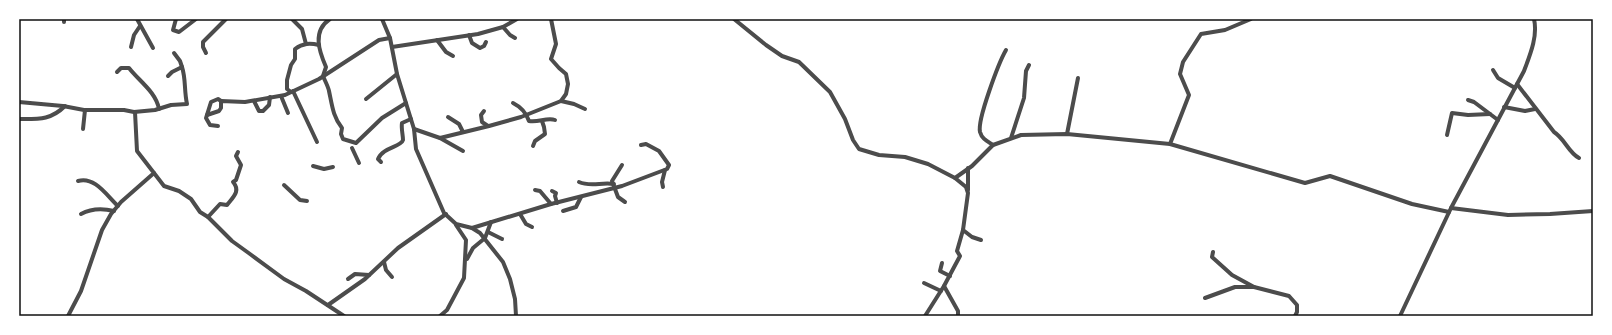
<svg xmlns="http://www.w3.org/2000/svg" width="1612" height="335" viewBox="0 0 1612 335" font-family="Commissioner,sans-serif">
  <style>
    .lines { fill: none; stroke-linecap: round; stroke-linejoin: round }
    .minor { stroke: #4c4c4c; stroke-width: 4 }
    .neatline { fill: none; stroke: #111; stroke-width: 1.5 }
  </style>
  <rect width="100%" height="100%" fill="#fff"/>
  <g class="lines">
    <g class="minor">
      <polyline points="64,19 64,22"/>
      <polyline points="137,19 153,48"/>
      <polyline points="176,19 173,30 179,32 196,19"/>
      <polyline points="292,19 302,29 306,44"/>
      <path d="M330 19C312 31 319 51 326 67L323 76C325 81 328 86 329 91 332 105 333 117 342 128L341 134 343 139 356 143 382 118 406 103"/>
      <polyline points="382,19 390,38 397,74 414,129 416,149 444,213 456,224 472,228 551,204 622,186 667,169 669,165 659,151 646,144 641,145"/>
      <polyline points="734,19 766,45 782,56 799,62 830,92 845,119 853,140 859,149 879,155 905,157 928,164 955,178 972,166 993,145 1021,135 1067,134 1170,144 1305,183 1330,176 1412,204 1449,212"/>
      <polyline points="503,27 510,35 515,38"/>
      <polyline points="469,35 472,43 480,48 484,46 486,42"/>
      <polyline points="437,40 446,52 453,56"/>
      <polyline points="131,47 134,35 140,26"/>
      <polyline points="392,47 478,34 503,27 517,19"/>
      <polyline points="174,53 180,61 182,67"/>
      <polyline points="206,53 203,47 203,42 226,19"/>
      <polyline points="1493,70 1498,78 1515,88"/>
      <path d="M117 72 121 68H129C139 81 156 92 159 109"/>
      <path d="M1517 84 1554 132C1565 139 1568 152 1579 158"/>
      <polyline points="293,91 317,142"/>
      <path d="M291 92 287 89V80L291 65 295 59V49C303 43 310 43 319 45"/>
      <polyline points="281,96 288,113"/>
      <polyline points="366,99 397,74"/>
      <polyline points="1468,100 1474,102 1498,120"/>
      <polyline points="254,101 259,111 263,111 269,105 270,97"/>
      <polyline points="561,101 574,104 585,109"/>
      <path d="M19 102 63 106 84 110H124L134 112 155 110 171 105 187 104C184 91 186 79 182 67L172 72 168 76"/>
      <path d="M513 103C521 107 526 112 529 121 538 123 547 117 555 120"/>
      <polyline points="1504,107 1525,111 1535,109"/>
      <polyline points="484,111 481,115 482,122 488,126"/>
      <polyline points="207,115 219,111 221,108 221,101 245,102 285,95 319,79 379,40 390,38"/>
      <polyline points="448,117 459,124 463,132"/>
      <path d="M20 119C39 119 51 120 65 106"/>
      <polyline points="218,126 210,125 206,118 211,102 218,99 221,101"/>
      <polyline points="83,129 85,110"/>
      <polyline points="414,129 440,138 489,126 521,117 561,101 566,94 568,84 566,74 559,68 551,59 556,44 551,19"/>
      <polyline points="1067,134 1078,78"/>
      <polyline points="1447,135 1452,113 1468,115 1490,114"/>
      <polyline points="440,138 463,151"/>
      <polyline points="1011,138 1024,98 1026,71 1029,65"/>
      <polyline points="1170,144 1189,95 1180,74 1183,62 1201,34 1225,30 1251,19"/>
      <path d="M993 145C987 141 982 139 980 132 977 120 999 62 1006 50"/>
      <polyline points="533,146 535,141 545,134 544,127 542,121"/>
      <polyline points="352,148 359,163"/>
      <path d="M381 162 378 159C383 147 401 147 403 140 403 135 401 128 402 123L411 119"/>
      <polyline points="622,165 612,181 618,197 625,202"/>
      <polyline points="313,166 324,169 333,167"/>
      <polyline points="154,173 164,186 179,191 191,199 200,212 208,217 232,241 250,254 284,279 306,291 344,316"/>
      <polyline points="955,178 966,187 968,193 963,230 972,237 981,240"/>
      <path d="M78 181C95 176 107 196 118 206"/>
      <path d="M579 182C590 187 602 182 614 184"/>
      <polyline points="284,185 300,200 307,201"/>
      <polyline points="663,187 662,182 665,170"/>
      <polyline points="535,190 540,191 551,204"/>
      <polyline points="968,190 968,168"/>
      <polyline points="552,191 556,193 555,196 557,203"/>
      <polyline points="1451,208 1508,215 1550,214 1593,211"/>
      <polyline points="563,211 576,207 581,197"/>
      <path d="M81 214C92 208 102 208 114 211"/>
      <polyline points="520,214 526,224 532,227"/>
      <path d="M208 217 220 204 227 205C233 197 241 191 233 182L236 180 241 165 236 156 238 152"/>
      <polyline points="472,228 480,233 503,262 510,279 515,299 516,316"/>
      <polyline points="488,232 502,239"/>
      <polyline points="1213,252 1212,257 1232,275 1254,287"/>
      <polyline points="467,259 473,248 485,238 491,222"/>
      <polyline points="384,262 386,270 392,277"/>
      <polyline points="942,263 940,271 950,276"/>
      <polyline points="348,279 355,274 369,275"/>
      <polyline points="924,283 941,291"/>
      <polyline points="944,286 958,311 958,316"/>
      <polyline points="1205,298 1235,287 1254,287 1289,296 1297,305 1297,312 1295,316"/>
      <polyline points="328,305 365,279 398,248 446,214"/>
      <polyline points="68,316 81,291 102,230 111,214 121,202 154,173 137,151 135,112"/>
      <polyline points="440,316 447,310 464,278 466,240 456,225"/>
      <polyline points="925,316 944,286 960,256 957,251 963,230"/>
      <path d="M1400 316 1451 208 1524 71C1530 55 1538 36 1534 19"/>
    </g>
  </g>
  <rect width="1612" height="335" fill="none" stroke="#ffffff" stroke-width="40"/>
  <rect x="20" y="20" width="1572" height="295" class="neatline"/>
</svg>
